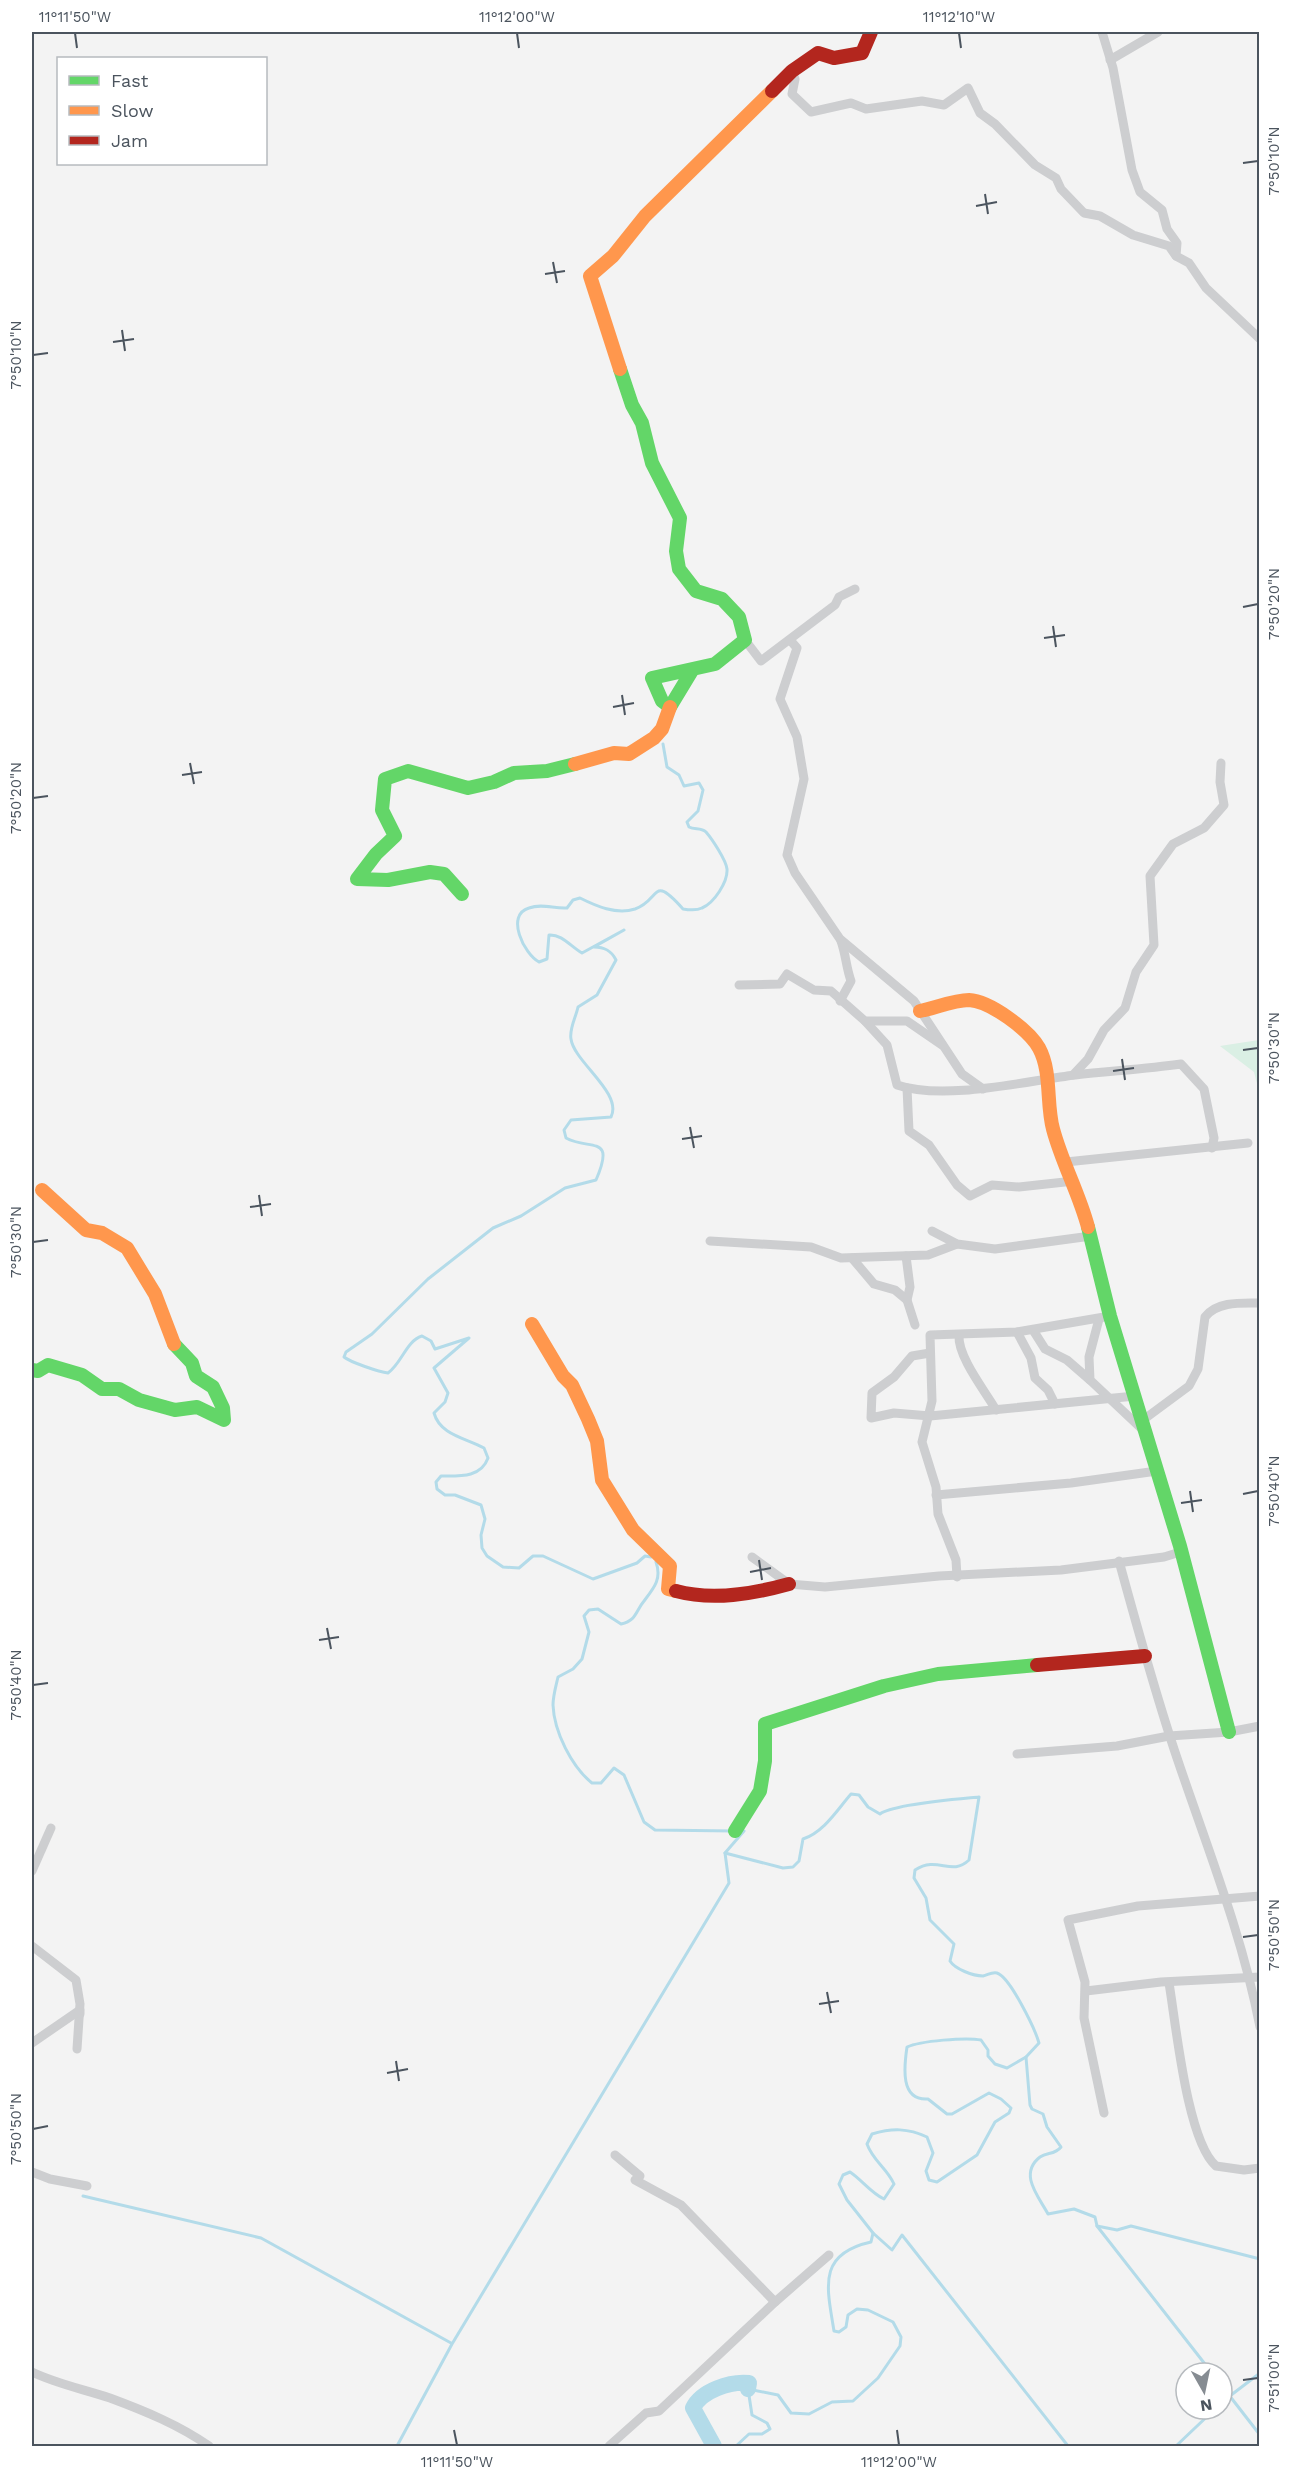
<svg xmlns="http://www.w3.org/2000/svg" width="1291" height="2478" viewBox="0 0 1291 2478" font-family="'Work Sans',sans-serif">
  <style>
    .green { fill: #daefe4 }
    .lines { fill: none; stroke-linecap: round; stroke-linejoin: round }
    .stream { stroke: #b3dbe9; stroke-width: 3 }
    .river { stroke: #b3dbe9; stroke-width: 16 }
    .street { stroke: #cdced0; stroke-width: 9 }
    .fast { stroke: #63d668; stroke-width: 14 }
    .slow { stroke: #ff974d; stroke-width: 14 }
    .jam { stroke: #b3261e; stroke-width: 14 }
    .ticks { fill: none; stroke: #4b545e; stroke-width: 2 }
    .neatline { fill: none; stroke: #4b545e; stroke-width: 2 }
    .ticks-label { font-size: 15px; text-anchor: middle; fill: #4b545e }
  </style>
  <rect width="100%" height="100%" fill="#f3f3f3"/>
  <polygon class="green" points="1259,1040 1260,1040 1259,1091 1254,1072 1220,1046"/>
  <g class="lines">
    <g class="stream">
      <path d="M651 1557 645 1556 637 1563 593 1579 543 1556H533L519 1568 503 1567 487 1556 482 1548 481 1535 485 1519 481 1505 455 1495H445L437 1489 436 1482 441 1476C459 1476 481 1478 488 1458L484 1448C466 1438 440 1435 434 1413L445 1402 448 1393 434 1368 469 1338 435 1349 431 1341 422 1336C406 1341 402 1363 388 1373 379 1372 350 1362 344 1357L346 1352 372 1334 428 1279 493 1228 521 1216 565 1188 596 1180C616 1134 590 1151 566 1138L564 1130 571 1120 611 1117C623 1093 574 1062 571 1039 569 1029 576 1017 578 1007L597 995 616 960C611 950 604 947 594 947L624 930 582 953C571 947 562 934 549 935L547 959 539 962C524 954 505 915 529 908 542 903 554 909 567 908L573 900 580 898C596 906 616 915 635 909 661 900 651 873 683 909 689 910 696 911 702 908 714 903 728 882 727 869 726 860 712 839 706 832 701 827 695 830 689 827L687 822 698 811 703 790 699 783 684 786 679 775 667 767 663 744"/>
      <path d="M656 1562C662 1579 654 1588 644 1601 635 1612 637 1620 621 1624L598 1609 589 1610 584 1616 589 1632 582 1659 573 1669 558 1677C556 1686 553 1696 553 1705 554 1732 572 1767 592 1783H601L614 1768 624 1775 644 1822 655 1830 733 1831"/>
      <path d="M1026 2057 1030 2105 1032 2109 1043 2114 1047 2127 1061 2147C1055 2155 1047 2152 1040 2157 1018 2174 1039 2197 1048 2214L1074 2209 1095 2217 1097 2226 1117 2230 1131 2226 1260 2259"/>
      <polyline points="83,2196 261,2238 451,2343"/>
      <polyline points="1097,2226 1212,2373"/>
      <polyline points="873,2233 892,2250 902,2235 1068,2446"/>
      <polyline points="1222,2386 1260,2435"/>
      <polyline points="1222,2402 1260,2373"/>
      <polyline points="397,2446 452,2344 729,1883 725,1853"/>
      <path d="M736 2446 749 2434H762L770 2429 767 2423 752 2415 748 2389 778 2395 791 2413 809 2414 832 2402 853 2401 878 2378 900 2346 901 2337 893 2322 868 2310 857 2309 848 2315 846 2327 839 2332 834 2331C827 2287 817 2254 871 2242L873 2233 847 2200 839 2184 843 2175 850 2172C862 2180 871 2193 884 2199L894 2184C887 2168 873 2161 867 2144L872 2134C892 2128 908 2128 927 2137L933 2153 926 2171 929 2180 937 2182 977 2155 995 2122 1009 2113 1011 2108 1001 2099 989 2093 952 2114H947L928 2099C900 2101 904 2067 907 2047 920 2041 966 2037 981 2040L988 2050V2056L995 2064 1007 2068 1026 2057 1039 2043C1035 2029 1010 1977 997 1973 991 1972 988 1975 983 1976 973 1976 955 1969 950 1961L954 1944 930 1920 926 1898 914 1878 915 1870C938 1855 951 1877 969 1860L979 1797C959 1799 893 1804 880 1814L868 1807 859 1795 851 1794C837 1810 824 1832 803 1839L799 1861 793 1867 783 1868 725 1853 744 1831H739"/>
      <polyline points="1176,2446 1215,2409"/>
    </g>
    <path class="river" d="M714 2446 693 2408C701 2391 730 2381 749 2383L748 2389"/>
    <g class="street">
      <polyline points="1102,32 1113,68 1132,170 1140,192 1162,210 1167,229 1177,243 1176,256 1189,263 1206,288 1260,339"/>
      <polyline points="1110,60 1158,32"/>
      <polyline points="792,71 795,79 792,94 811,112 851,103 866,109 922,101 944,105 968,88 980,113 995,124 1035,165 1056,178 1061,189 1084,213 1100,216 1133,235 1169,246 1176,256"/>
      <polyline points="745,640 761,661 835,605 839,597 855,589"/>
      <polyline points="790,640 797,648 780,699 797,737 804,779 787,855 795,873 840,939 914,1001 962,1074 983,1089"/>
      <polyline points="739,985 780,984 787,974 814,990 831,991 865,1021 907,1021 942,1045"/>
      <path d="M840 1001 851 981C846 967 846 955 841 941"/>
      <path d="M865 1021 887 1045 897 1085C944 1101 1026 1081 1075 1075 1110 1071 1146 1069 1181 1064L1204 1089 1214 1138 1212 1148"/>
      <polyline points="1073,1075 1088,1059 1104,1030 1125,1008 1136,972 1154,945 1150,876 1173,844 1204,828 1224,805 1220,782 1221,763"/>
      <polyline points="907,1088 909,1131 929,1145 957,1185 970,1196 992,1185 1019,1187 1074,1181"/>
      <polyline points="1066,1162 1248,1143"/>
      <polyline points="932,1231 957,1244 995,1249 1091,1236"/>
      <polyline points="710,1241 811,1247 841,1258 928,1255 957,1244"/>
      <polyline points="906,1256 910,1287 907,1300 915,1325"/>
      <polyline points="852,1258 874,1284 895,1290 907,1300"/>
      <polyline points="1099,1319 1089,1357 1090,1380 1143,1430"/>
      <polyline points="1033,1330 1045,1349 1067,1360 1090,1380"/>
      <polyline points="1017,1332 1031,1358 1035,1378 1048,1390 1055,1404"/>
      <path d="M959 1336C958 1357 985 1391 996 1410"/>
      <polyline points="930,1353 912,1356 894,1377 872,1393 871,1418 894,1413 930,1416 1135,1396"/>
      <path d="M1143 1420 1189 1386 1198 1369 1205 1317C1217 1301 1242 1303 1260 1303"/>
      <polyline points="936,1495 1071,1483 1157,1471"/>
      <polyline points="752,1557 789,1584 825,1587 939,1576 1061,1570 1164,1557 1177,1553 1180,1546"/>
      <path d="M1119 1561C1137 1627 1155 1693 1177 1758 1207 1847 1242 1934 1260 2027"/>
      <polyline points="957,1577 956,1560 938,1514 936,1487 922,1442 932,1401 930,1335 1017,1332 1110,1316"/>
      <polyline points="1017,1754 1117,1746 1169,1736 1229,1732 1260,1726"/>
      <polyline points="32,1871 51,1828"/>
      <polyline points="32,1946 76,1980 80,2004 77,2049"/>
      <path d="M1169 1983C1176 2024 1187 2141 1216 2166L1244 2170 1260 2168"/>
      <polyline points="1086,1991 1161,1982 1260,1977"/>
      <polyline points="32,2043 80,2010 80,2014"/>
      <polyline points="1104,2113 1084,2018 1085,1982 1068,1920 1138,1906 1260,1896"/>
      <polyline points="615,2155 640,2176 635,2180 681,2205 775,2302"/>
      <polyline points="32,2172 50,2179 87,2186"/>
      <path d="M32 2372C57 2384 83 2389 110 2398 145 2411 179 2425 209 2446"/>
      <polyline points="609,2446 646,2413 659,2411 775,2302 829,2255"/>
    </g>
    <g class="fast">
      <polyline points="620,369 632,405 642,423 652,463 680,518 676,551 679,569 696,591 722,599 739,617 745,640 715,664 652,678 662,701 670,707 693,669"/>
      <polyline points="462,894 444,874 430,872 388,880 357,879 376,854 395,836 382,810 385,779 408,771 468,788 494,782 514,773 547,771 575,764"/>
      <polyline points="1088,1227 1110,1316 1180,1546 1229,1732"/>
      <polyline points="32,1370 38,1371 48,1365 82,1375 102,1389 119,1389 139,1400 175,1410 197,1407 224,1420 223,1408 213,1387 196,1376 192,1363 174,1344"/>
      <polyline points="735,1831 760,1791 765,1761 765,1724 884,1686 938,1674 1037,1665"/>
    </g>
    <g class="slow">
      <polyline points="620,369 590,276 613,256 645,216 772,91"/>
      <polyline points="575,764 614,753 629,754 654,738 662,729 670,707"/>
      <path d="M920 1011C935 1008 954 1000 969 1000 990 1001 1029 1030 1039 1048 1052 1072 1046 1104 1053 1129 1062 1163 1079 1193 1088 1227"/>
      <polyline points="42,1190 86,1230 102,1233 127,1248 155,1294 174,1344"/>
      <polyline points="532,1324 563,1376 572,1385 588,1419 597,1441 602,1480 633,1530 670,1566 668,1589 676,1591"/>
    </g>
    <g class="jam">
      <polyline points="772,91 792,71 818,53 834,58 862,53 871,32"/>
      <path d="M676 1591C713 1601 753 1594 789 1584"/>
      <polyline points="1037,1665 1145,1656"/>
    </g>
  </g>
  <path class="ticks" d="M75 33 77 48M517 33 519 48M959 33 961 48M1243 163 1258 161M985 194 988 214M976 206 997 202M553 262 557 283M545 274 565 271M122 330 125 351M113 342 134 339M33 355 48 353M1243 607 1258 604M1053 626 1056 647M1044 638 1065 635M622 695 625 715M613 707 634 703M190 763 194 784M182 775 202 772M33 798 48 796M1243 1050 1258 1048M1122 1059 1125 1080M1113 1071 1134 1068M690 1127 694 1148M682 1139 702 1136M259 1195 262 1216M250 1207 271 1204M33 1242 48 1240M1190 1491 1193 1512M1243 1494 1258 1491M1181 1503 1202 1500M759 1560 762 1580M750 1572 771 1568M327 1628 331 1649M319 1640 339 1637M33 1685 48 1683M1243 1937 1258 1935M827 1992 831 2013M819 2004 839 2001M396 2061 399 2081M387 2073 408 2069M33 2129 48 2126M1243 2380 1258 2378M454 2430 457 2445M897 2430 899 2445"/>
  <rect width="1291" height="2478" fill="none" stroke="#ffffff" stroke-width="66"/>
  <rect x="57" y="57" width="210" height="108" fill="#ffffff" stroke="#b7bbbf" stroke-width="1.5"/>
  <rect x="69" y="76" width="30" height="9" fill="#63d668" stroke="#b7bbbf" stroke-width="1.5"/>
  <text x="111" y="87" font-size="18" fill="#4b545e">Fast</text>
  <rect x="69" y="106" width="30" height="9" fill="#ff974d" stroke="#b7bbbf" stroke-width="1.5"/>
  <text x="111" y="117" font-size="18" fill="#4b545e">Slow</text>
  <rect x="69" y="136" width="30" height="9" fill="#b3261e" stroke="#b7bbbf" stroke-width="1.5"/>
  <text x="111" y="147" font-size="18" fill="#4b545e">Jam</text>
  <g transform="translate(1204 2391) rotate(171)"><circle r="28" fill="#ffffff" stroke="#b7bbbf" stroke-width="1.5"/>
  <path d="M0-4.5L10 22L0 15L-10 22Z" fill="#868c92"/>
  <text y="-9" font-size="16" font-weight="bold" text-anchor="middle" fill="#4b545e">N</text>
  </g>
  <rect x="33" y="33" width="1225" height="2412" class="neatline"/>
  <g class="ticks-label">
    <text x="75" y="22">11°11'50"W</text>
    <text x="517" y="22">11°12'00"W</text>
    <text x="959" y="22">11°12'10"W</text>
    <text transform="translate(1274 161) rotate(-90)" y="5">7°50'10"N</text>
    <text transform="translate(16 355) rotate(-90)" y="5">7°50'10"N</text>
    <text transform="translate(1274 604) rotate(-90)" y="5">7°50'20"N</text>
    <text transform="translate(16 798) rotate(-90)" y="5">7°50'20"N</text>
    <text transform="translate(1274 1048) rotate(-90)" y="5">7°50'30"N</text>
    <text transform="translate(16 1242) rotate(-90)" y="5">7°50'30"N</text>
    <text transform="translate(1274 1491) rotate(-90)" y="5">7°50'40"N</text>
    <text transform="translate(16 1685) rotate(-90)" y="5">7°50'40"N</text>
    <text transform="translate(1274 1935) rotate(-90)" y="5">7°50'50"N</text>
    <text transform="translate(16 2129) rotate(-90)" y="5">7°50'50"N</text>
    <text transform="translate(1274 2378) rotate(-90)" y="5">7°51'00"N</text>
    <text x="457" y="2467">11°11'50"W</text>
    <text x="899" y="2467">11°12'00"W</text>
  </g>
</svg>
